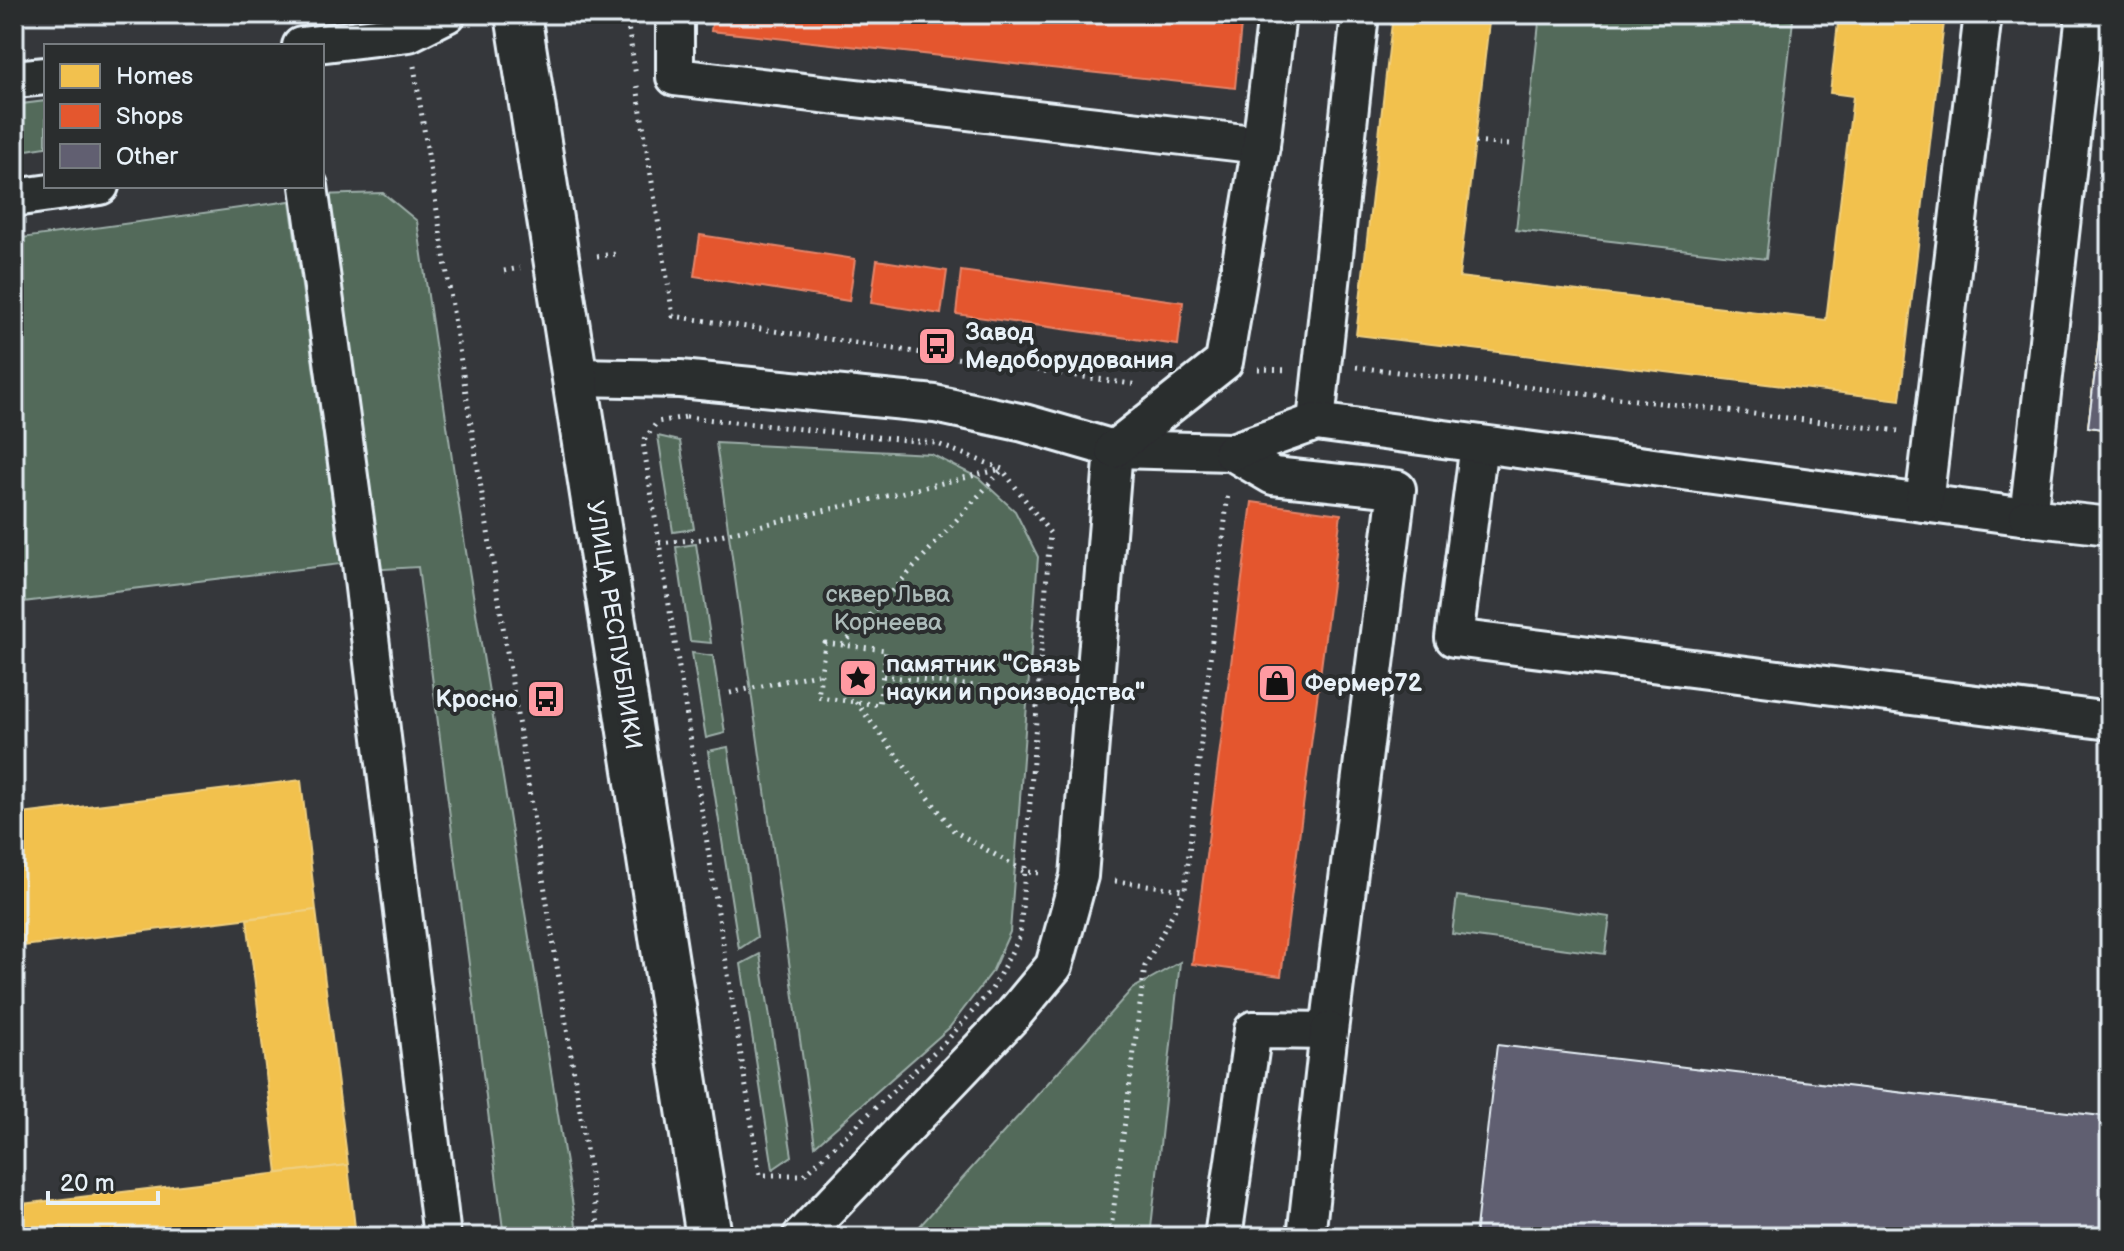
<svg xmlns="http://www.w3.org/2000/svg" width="2124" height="1251" viewBox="0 0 2124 1251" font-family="'Balsamiq Sans',sans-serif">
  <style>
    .green { fill: #526b5a; stroke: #9daea9; stroke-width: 2 }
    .homes { fill: #f2c14e; stroke: #efcf81; stroke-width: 2 }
    .shops { fill: #e4572e; stroke: #e5856b; stroke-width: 2 }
    .building { fill: #615f71; stroke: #e8f1f8; stroke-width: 2 }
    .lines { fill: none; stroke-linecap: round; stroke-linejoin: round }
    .minor-casing { stroke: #e8f1f8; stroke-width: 42 }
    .major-casing { stroke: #e8f1f8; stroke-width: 50 }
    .path { stroke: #e8f1f8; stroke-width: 5; stroke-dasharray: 2 6; stroke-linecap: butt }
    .minor { stroke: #2a2d2e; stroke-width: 36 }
    .major { stroke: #2a2d2e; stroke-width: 44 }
    .labels { text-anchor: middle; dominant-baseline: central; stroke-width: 8; stroke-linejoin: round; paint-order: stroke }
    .poi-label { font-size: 24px; font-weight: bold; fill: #e8f1f8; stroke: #2a2d2e; text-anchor: start }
    .park-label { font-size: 24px; fill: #acbbb9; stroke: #2a2d2e }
    .street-label { font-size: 24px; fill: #e8f1f8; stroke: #2a2d2e }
  </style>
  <rect width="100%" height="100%" fill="#35373b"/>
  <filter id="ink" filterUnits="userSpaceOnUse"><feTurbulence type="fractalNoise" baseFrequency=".0125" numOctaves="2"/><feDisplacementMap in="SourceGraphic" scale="16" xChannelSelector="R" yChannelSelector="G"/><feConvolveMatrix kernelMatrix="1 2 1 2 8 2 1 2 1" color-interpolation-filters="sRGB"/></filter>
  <g filter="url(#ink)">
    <g class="green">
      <polygon points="1540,14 1742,14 1793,20 1766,259 1516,230"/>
      <polygon points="46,101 46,147 14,152 14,105"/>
      <polygon points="383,193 417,221 462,527 578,1237 504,1237 418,567 367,570 317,195"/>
      <polygon points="290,201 341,564 14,603 14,239"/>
      <polygon points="658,436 680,441 694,529 673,532"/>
      <polygon points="716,443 931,454 979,478 1015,511 1038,557 1010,932 992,972 949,1028 815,1146"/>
      <polygon points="696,544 711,643 690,641 676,547"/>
      <polygon points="692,653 713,656 725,733 706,738"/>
      <polygon points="728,747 757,937 739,949 708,751"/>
      <polygon points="1457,896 1610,917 1605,954 1452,934"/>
      <polygon points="760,954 792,1156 773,1169 741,964"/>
      <polygon points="1180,962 1150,1237 910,1237 1132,989"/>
    </g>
    <g class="homes">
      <polygon points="1393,14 1490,14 1459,277 1826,320 1853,96 1830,93 1839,14 1945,14 1900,400 1356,335"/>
      <polygon points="2110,253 2110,430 2088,427"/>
      <polygon points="2110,253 2110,430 2088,427"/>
      <polygon points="301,780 316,910 14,947 14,815"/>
      <polygon points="316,910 348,1165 278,1173 247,919"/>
      <polygon points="348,1165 356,1237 14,1237 14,1205"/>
    </g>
    <g class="shops">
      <polygon points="713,14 1242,14 1235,88 711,31"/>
      <polygon points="700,235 855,259 849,301 694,276"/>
      <polygon points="877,260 947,271 941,314 871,303"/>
      <polygon points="961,271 1183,302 1178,345 956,314"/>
      <polygon points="1252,502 1341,514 1281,976 1192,964"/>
    </g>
    <g class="building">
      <polygon points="2110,253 2110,430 2088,427"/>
      <polygon points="1497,1045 2110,1117 2110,1237 1475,1237"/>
    </g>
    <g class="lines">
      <defs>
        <g id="minor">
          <polyline points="675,14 675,77 1261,145"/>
          <polyline points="301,46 409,33 447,14"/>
          <polyline points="14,79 46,76"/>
          <polyline points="309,186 362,571 442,1237"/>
          <polyline points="14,198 100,186"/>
          <polyline points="576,377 680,379 935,404 1024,423 1114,449 1079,876 1054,966 1014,1014 801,1237"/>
          <polyline points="1316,422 1360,14"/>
          <polyline points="1479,444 1454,638 2110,721"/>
          <polyline points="1114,449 1232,452 1273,476 1397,489 1329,1031 1253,1030 1223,1237"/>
          <polyline points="1114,449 1224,362 1261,145 1277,14"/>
          <polyline points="1232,452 1316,422 2028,517 2085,14"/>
          <polyline points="1924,503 1983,14"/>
          <polyline points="2028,517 2110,526"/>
          <polyline points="1306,1237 1329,1031"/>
        </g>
        <polyline id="major" points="518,14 709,1237"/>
      </defs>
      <use href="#minor" class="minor-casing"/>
      <use href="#major" class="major-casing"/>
      <g class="path">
        <polyline points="626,14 636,76"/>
        <polyline points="414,66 600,1237"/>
        <polyline points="637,86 673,316 1138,385"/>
        <polyline points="1475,142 1509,145"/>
        <polyline points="597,256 616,254"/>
        <polyline points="504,271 520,268"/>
        <polyline points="1356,367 1898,431"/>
        <polyline points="1258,369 1288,370"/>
        <polygon points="686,417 935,443 1002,469 1050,533 1020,936 992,989 949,1038 804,1175 760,1175 643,442 657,422"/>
        <polyline points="659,543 703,539 1002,469"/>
        <polygon points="825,643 886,650 879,705 818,697"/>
        <polyline points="843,645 1002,470"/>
        <polyline points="883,676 1038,693"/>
        <polyline points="730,693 821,673"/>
        <polyline points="856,702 954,831 1025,872 1042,873"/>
        <polyline points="1115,881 1185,890 1228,493"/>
        <polyline points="1110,1237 1145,966 1185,890"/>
      </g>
      <use href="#minor" class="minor"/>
      <use href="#major" class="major"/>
    </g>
  </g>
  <defs>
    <symbol id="bus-square" viewBox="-11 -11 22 22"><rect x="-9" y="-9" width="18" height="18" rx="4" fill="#ff9aa2" stroke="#2a2d2e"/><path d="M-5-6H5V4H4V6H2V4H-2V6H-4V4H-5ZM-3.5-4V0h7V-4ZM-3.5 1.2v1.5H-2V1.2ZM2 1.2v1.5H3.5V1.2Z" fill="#111"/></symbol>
    <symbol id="sight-square" viewBox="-11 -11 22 22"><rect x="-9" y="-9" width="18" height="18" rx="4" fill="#ff9aa2" stroke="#2a2d2e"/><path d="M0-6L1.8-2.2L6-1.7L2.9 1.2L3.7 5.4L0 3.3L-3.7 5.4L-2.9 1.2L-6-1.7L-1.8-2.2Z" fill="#111"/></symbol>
    <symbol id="shop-square" viewBox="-11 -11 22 22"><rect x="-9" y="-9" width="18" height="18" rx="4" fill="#ff9aa2" stroke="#2a2d2e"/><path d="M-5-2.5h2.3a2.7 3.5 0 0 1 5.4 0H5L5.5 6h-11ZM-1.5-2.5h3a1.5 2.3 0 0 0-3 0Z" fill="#111"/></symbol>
  </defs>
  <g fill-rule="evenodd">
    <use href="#bus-square" x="915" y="324" width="44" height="44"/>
    <use href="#sight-square" x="836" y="656" width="44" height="44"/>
    <use href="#shop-square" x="1255" y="661" width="44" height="44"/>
    <use href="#bus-square" x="524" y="677" width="44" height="44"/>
  </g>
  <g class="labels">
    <g class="poi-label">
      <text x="965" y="332">Завод<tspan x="965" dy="28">Медоборудования</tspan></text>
      <text x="886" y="664">памятник "Связь<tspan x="886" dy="28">науки и производства"</tspan></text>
      <text x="1305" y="683">Фермер72</text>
      <text x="518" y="699" text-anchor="end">Кросно</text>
    </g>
    <g class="park-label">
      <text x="888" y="594">сквер Льва<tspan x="888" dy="28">Корнеева</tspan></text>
    </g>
    <g class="street-label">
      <text transform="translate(614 625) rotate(81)">УЛИЦА РЕСПУБЛИКИ</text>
    </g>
  </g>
  <rect width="2124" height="1251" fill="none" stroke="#2a2d2e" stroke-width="48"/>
  <rect x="24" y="24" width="2076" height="1203" fill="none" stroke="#e8f1f8" stroke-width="3" filter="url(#ink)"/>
  <rect x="44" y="44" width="280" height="144" fill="#2a2d2e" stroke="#767b7f" stroke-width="2"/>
  <rect x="60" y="64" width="40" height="24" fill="#f2c14e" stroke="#767b7f" stroke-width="2"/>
  <text x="116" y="84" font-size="24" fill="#e8f1f8">Homes</text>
  <rect x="60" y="104" width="40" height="24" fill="#e4572e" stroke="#767b7f" stroke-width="2"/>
  <text x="116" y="124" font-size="24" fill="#e8f1f8">Shops</text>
  <rect x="60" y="144" width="40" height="24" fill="#615f71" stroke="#767b7f" stroke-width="2"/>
  <text x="116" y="164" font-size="24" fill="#e8f1f8">Other</text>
  <path d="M48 1191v12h110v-12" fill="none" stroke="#e8f1f8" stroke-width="4"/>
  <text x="60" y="1191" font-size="24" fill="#e8f1f8" stroke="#2a2d2e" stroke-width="6" paint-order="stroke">20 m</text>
</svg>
